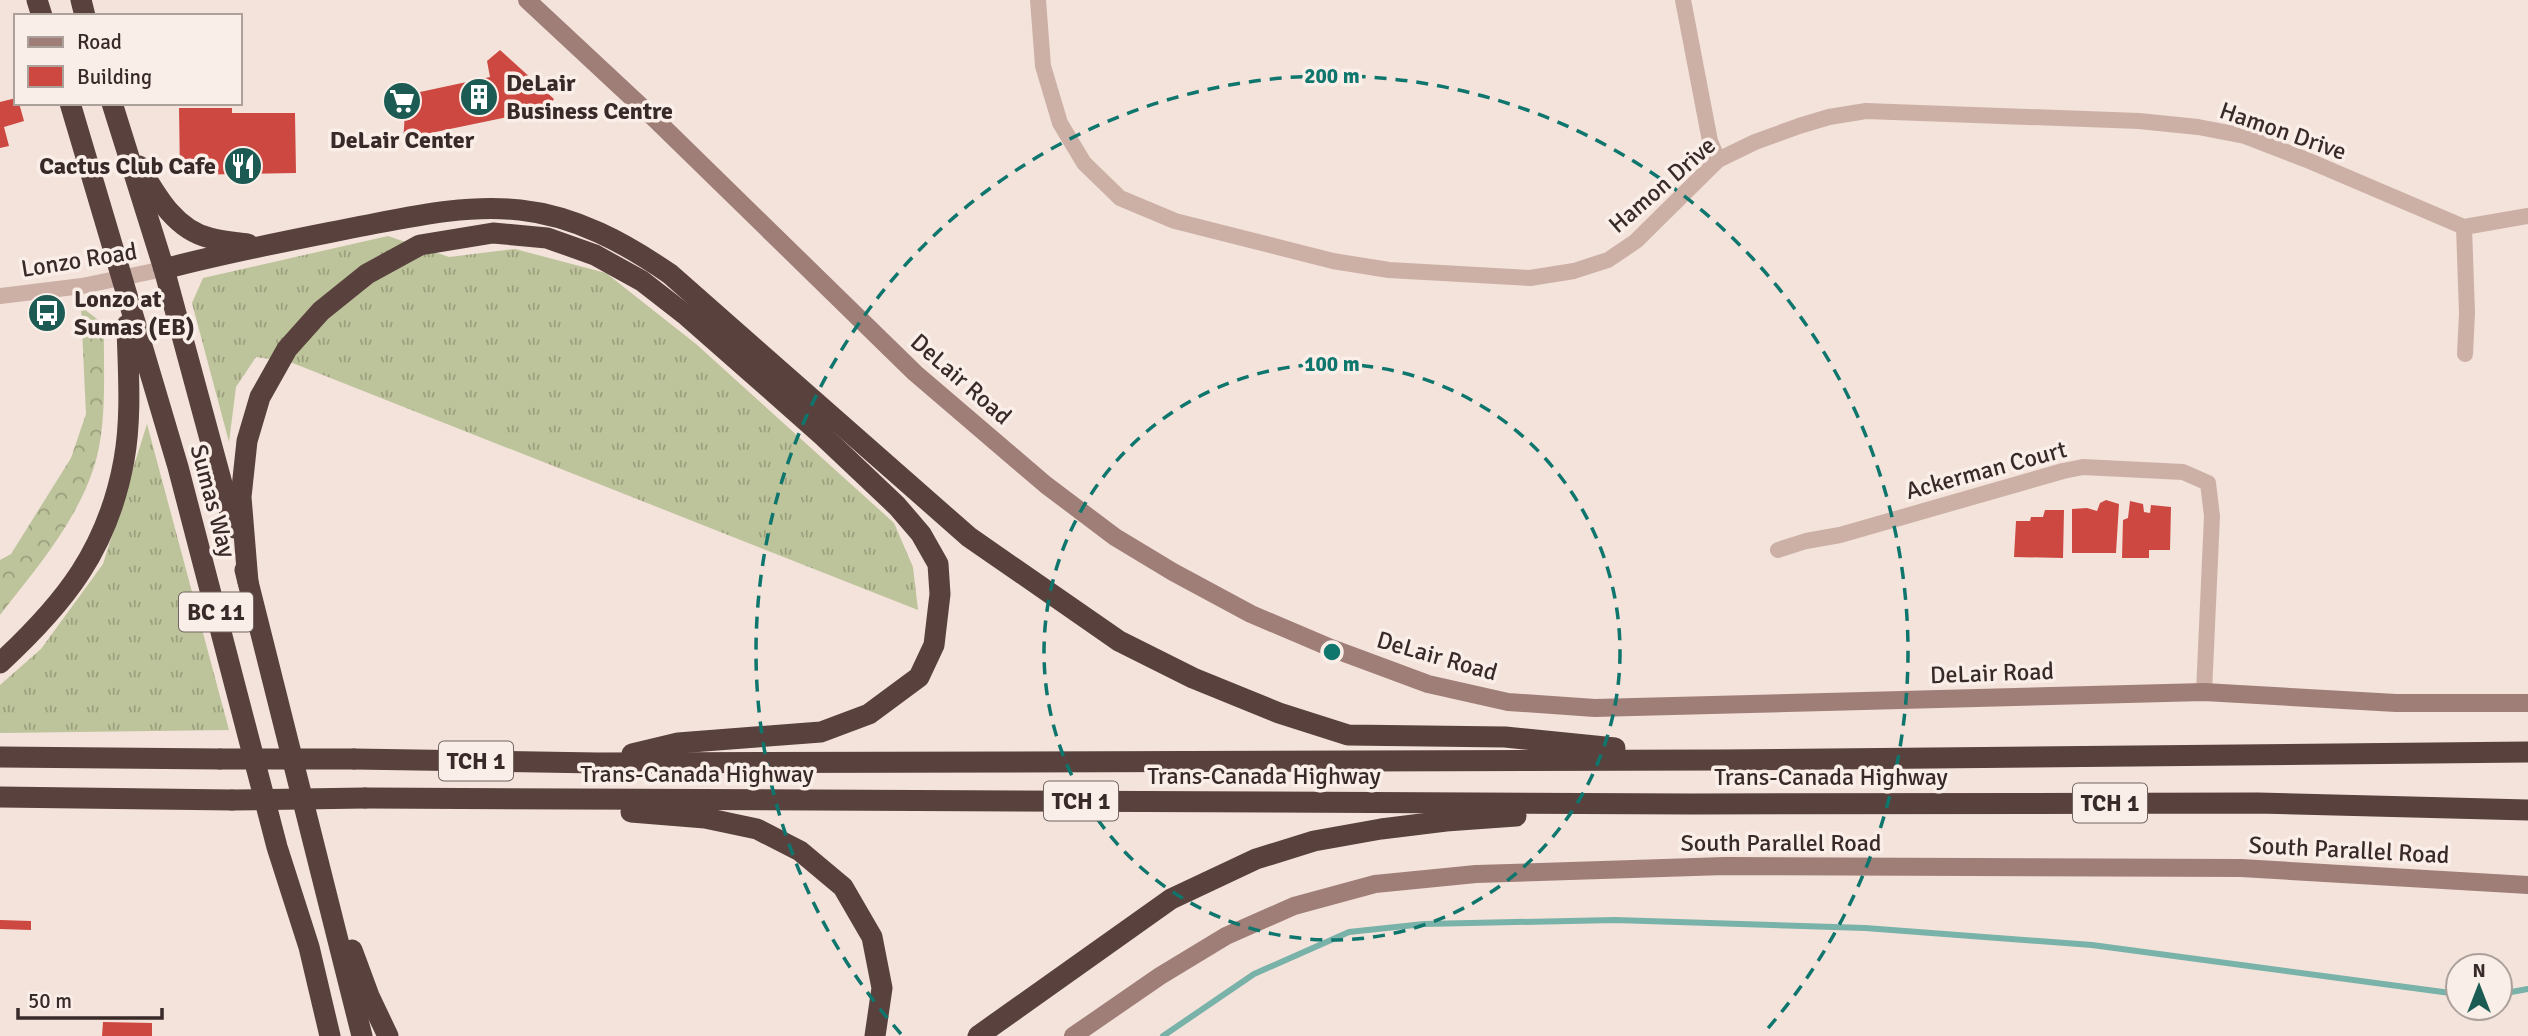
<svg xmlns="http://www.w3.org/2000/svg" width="2528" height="1036" viewBox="0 0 2528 1036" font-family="Signika,sans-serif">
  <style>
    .grass { fill: url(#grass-tufts) }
    .forest { fill: url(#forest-crowns) }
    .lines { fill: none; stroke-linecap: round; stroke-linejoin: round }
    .stream { stroke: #79b2a9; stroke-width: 6 }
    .building { fill: #cc4841 }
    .street { stroke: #ccb0a6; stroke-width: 16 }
    .secondary { stroke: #a07e78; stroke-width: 18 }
    .highway { stroke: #59413e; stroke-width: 21 }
    .highway-bridge { stroke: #59413e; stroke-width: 21 }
    .ring { fill: none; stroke: #0f766e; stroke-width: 3.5; stroke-dasharray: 12 9 }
    .labels { text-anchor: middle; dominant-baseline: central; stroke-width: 7; stroke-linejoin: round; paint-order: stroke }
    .shield { fill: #faeee8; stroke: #726562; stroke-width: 2 }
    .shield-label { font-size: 23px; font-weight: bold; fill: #382a28 }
    .poi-label { font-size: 24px; font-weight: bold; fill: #382a28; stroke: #faeee8; text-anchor: start }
    .street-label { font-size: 24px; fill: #382a28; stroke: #faeee8 }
    .centre { fill: #0f766e; stroke: #faeee8; stroke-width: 3.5 }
    .ring-label { font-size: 21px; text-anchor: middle; font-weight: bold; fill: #0f766e; stroke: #faeee8; stroke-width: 7; stroke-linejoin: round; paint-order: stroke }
  </style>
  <defs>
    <pattern id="grass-tufts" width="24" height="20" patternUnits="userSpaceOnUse" patternTransform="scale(1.75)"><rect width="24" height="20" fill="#bdc39a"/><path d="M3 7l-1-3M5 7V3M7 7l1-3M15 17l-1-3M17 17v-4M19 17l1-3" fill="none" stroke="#9b9f7e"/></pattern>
    <pattern id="forest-crowns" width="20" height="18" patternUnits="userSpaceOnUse" patternTransform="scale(1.75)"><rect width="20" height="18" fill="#bdc39a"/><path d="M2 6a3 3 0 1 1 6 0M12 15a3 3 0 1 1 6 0" fill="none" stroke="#9b9f7e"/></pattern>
  </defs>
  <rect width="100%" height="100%" fill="#f3e3db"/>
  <g class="grass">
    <polygon points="388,236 449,257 515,249 606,273 696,344 894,523 913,567 918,610 290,362 256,357 236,387 229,442 192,303 203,278"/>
    <polygon points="147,424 229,730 0,733 0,685 41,649 103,564"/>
  </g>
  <path class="forest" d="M81 307 104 324C103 370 108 423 94 467 76 523 35 570 0 615V560L11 554 71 458 86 414Z"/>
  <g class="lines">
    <g class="stream">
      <polyline points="2500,994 2528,989"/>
      <polyline points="1163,1036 1254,974 1349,932 1424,924 1615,920 1865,928 2092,945 2458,994"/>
    </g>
  </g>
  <g class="building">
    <polygon points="242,30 243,85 240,85 240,31"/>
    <polygon points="500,50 554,99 546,109 421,135 403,144 406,95 490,77 487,61"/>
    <polygon points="16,98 16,103 19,103 24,121 4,127 9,146 0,148 0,102"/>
    <polygon points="179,108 232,108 232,113 295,113 296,173 180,175"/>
    <polygon points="2106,500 2119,504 2116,553 2072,553 2072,509 2087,508 2097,511 2100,503"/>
    <polygon points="2130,501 2143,504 2144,512 2150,513 2151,505 2171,507 2170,550 2149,550 2149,558 2122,558 2123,520 2128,518"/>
    <polygon points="2045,510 2064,510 2063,558 2014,557 2016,521 2030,521 2031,517 2043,517"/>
    <polygon points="0,920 31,921 31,930 0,929"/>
    <polygon points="103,1022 152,1023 152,1036 102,1036"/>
  </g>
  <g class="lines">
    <g class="street">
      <polyline points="1038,0 1043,66 1060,123 1084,163 1120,198 1175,221 1333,261 1389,270 1530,278 1574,271 1608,260 1636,241 1718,160 1755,142 1799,126 1829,117 1866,111 2139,121 2198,127 2245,136 2307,160 2464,227 2528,216"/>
      <polyline points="1683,0 1710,141 1718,160"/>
      <polyline points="2464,227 2467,313 2465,354"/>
      <polyline points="0,296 82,286 164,269"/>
      <polyline points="1778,550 1806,541 1840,535 2063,471 2083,467 2183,472 2208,483 2212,516 2204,692"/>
    </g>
    <g class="secondary">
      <polyline points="527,0 658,122 915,373 1046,485 1115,537 1173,572 1251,614 1331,648 1428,684 1508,702 1595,708 2204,692 2396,703 2528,703"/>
      <polyline points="1073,1036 1160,976 1226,936 1294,906 1375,884 1476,874 1725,866 2241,868 2528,885"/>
    </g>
    <g class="highway">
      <polyline points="37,0 42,16"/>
      <polyline points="81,0 85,16"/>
      <polyline points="70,103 178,467 277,847 309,947 330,1036"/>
      <polyline points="112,103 164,269 234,528"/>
      <path d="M139 166C156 195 175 230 210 238 222 242 236 242 248 244"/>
      <path d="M164 269C228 252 292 240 357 227 410 217 465 204 520 210 576 216 625 243 670 274L969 537 1119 641 1193 678 1279 713 1348 735 1505 737 1615 748"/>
      <polyline points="245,570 362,1036"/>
      <polyline points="248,582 241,497 247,441 260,397 287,349 321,311 367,274 420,245 493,233 547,238 595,255 642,281 687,316 822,435 897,506 921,534 938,564 940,594 934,645 919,677 869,714 821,732 678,743 632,754"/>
      <path d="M0 663C65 603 108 549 124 460 132 416 128 369 127 325"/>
      <polyline points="0,757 220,759"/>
      <polyline points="354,759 598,763 1721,760 2528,752"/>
      <polyline points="0,797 232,800"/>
      <polyline points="365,798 1693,804 2258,803 2528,810"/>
      <polyline points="631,812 705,818 757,829 800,851 843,887 872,937 882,988 875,1036"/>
      <polyline points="352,950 369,996 388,1036"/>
      <polyline points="978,1036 1171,899 1256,859 1314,841 1381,829 1446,821 1516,816"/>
    </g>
    <g class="highway-bridge">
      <polyline points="220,759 354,759"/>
      <polyline points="232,800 365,798"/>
    </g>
  </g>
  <g class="ring">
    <circle cx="1332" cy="652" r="288"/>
    <path d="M901 1034A576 576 0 1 1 1763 1034"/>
  </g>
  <defs>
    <symbol id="building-disc" viewBox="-11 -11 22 22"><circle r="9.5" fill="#1b5b53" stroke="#faeee8"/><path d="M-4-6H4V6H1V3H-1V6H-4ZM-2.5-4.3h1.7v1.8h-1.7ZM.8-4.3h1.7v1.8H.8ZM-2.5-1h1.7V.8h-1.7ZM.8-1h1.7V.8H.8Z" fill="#fff"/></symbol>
    <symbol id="supermarket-disc" viewBox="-11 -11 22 22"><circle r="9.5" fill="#1b5b53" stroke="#faeee8"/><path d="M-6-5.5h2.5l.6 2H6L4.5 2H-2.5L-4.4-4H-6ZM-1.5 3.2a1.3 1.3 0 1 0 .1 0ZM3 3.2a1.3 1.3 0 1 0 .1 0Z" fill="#fff"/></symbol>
    <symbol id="restaurant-disc" viewBox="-11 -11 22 22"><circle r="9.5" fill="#1b5b53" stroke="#faeee8"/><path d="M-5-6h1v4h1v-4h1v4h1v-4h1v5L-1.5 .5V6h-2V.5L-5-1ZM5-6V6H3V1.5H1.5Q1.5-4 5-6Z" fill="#fff"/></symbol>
    <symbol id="bus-disc" viewBox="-11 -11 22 22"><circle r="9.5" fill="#1b5b53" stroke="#faeee8"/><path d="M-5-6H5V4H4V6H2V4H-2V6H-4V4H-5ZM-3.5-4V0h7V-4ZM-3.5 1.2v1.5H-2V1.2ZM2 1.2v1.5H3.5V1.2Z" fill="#fff"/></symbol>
  </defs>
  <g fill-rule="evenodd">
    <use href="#building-disc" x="457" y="75" width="44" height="44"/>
    <use href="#supermarket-disc" x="380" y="79" width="44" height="44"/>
    <use href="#restaurant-disc" x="221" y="144" width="44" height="44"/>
    <use href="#bus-disc" x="25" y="291" width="44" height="44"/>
  </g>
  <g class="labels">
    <g class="shield">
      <rect x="179" y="592.5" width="74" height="39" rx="5"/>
      <rect x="439" y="741.5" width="74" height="39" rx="5"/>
      <rect x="1044" y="781.5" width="74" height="39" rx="5"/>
      <rect x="2073" y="783.5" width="74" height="39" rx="5"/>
    </g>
    <g class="shield-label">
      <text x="216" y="612">BC 11</text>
      <text x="476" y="761">TCH 1</text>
      <text x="1081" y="801">TCH 1</text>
      <text x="2110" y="803">TCH 1</text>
    </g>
    <g class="poi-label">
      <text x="506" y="83">DeLair<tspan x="506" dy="28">Business Centre</tspan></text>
      <text x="402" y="140" text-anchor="middle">DeLair Center</text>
      <text x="216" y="166" text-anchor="end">Cactus Club Cafe</text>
      <text x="74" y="299">Lonzo at<tspan x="74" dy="28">Sumas (EB)</tspan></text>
    </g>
    <g class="street-label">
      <text transform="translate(2283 131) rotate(19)">Hamon Drive</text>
      <text transform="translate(1662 185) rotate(-41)">Hamon Drive</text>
      <text transform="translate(79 260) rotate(-9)">Lonzo Road</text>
      <text transform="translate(961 379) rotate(41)">DeLair Road</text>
      <text transform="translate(1986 470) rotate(-15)">Ackerman Court</text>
      <text transform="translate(213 501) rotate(75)">Sumas Way</text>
      <text transform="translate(1437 656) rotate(16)">DeLair Road</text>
      <text transform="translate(1992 673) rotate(-2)">DeLair Road</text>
      <text x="697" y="774">Trans-Canada Highway</text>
      <text x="1264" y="776">Trans-Canada Highway</text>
      <text x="1831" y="777">Trans-Canada Highway</text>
      <text x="1781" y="843">South Parallel Road</text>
      <text transform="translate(2349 850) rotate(3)">South Parallel Road</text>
    </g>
  </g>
  <circle cx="1332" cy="652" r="10" class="centre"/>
  <g class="ring-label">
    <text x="1332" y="83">200 m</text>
    <text x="1332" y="371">100 m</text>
  </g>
  <rect x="14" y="14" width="228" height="91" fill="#faeee8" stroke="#aca09b" stroke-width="2"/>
  <rect x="28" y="37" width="35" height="10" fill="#a07e78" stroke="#aca09b" stroke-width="2"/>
  <text x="77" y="49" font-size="21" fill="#382a28">Road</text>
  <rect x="28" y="66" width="35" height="21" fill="#cc4841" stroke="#aca09b" stroke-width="2"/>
  <text x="77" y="84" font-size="21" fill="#382a28">Building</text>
  <g transform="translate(2479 987)"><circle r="33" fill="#faeee8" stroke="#aca09b" stroke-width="2"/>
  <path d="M0-5L12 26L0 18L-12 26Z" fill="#1b5b53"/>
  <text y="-10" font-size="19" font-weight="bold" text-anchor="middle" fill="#382a28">N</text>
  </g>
  <path d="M18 1008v10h144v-10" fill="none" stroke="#382a28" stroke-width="3.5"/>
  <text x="28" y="1008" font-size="21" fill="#382a28" stroke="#faeee8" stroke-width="5" paint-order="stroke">50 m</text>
</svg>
